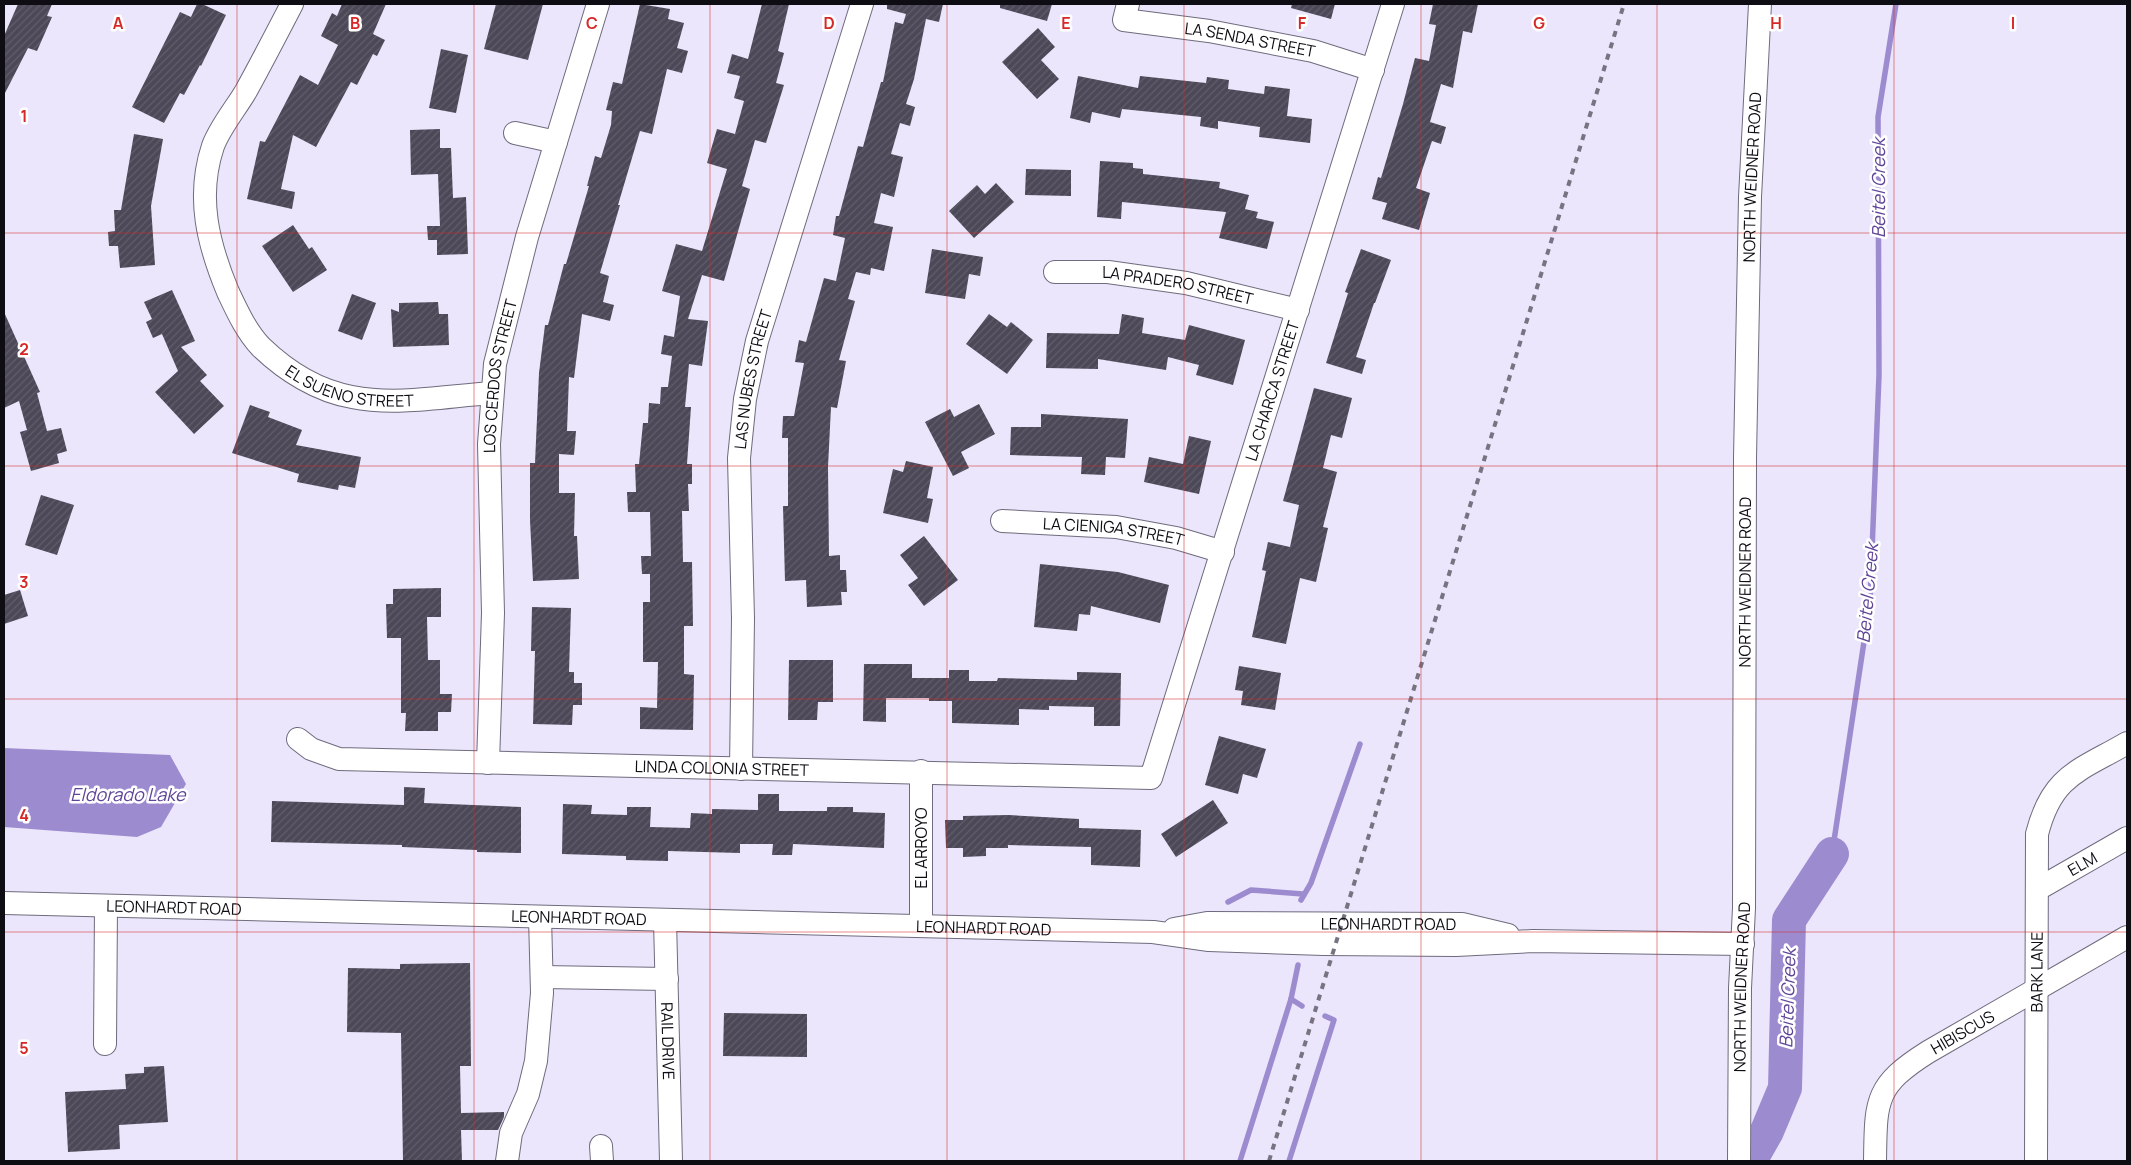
<svg xmlns="http://www.w3.org/2000/svg" width="2131" height="1165" viewBox="0 0 2131 1165" font-family="Manrope,sans-serif">
  <style>
    .water { fill: #9d8bd0 }
    .lines { fill: none; stroke-linecap: round; stroke-linejoin: round }
    .stream { stroke: #9d8bd0; stroke-width: 5.5 }
    .river { stroke: #9d8bd0; stroke-width: 34 }
    .building { fill: url(#building-hatch) }
    .minor-casing { stroke: #6f6b7d; stroke-width: 24 }
    .minor { stroke: #fff; stroke-width: 22 }
    .rail { stroke: #777381; stroke-width: 4; stroke-dasharray: 6 6; stroke-linecap: butt }
    .grid { fill: none; stroke: #d62828; stroke-width: 1; stroke-opacity: 0.55 }
    .labels { text-anchor: middle; dominant-baseline: central; stroke-width: 5; stroke-linejoin: round; paint-order: stroke }
    .street-label { font-size: 16px; fill: #0f0d14; stroke: #fff }
    .water-label { font-size: 18px; font-style: italic; fill: #5f4497; stroke: #fff }
    .grid-label { font-size: 16px; text-anchor: middle; font-weight: bold; fill: #d62828; stroke: #fff; stroke-width: 5; stroke-linejoin: round; paint-order: stroke }
  </style>
  <defs>
    <pattern id="building-hatch" width="6" height="6" patternUnits="userSpaceOnUse" patternTransform="scale(1.25)"><rect width="6" height="6" fill="#4c4858"/><path d="M-1 1l2-2M0 6l6-6M5 7l2-2" fill="none" stroke="#615e6b"/></pattern>
  </defs>
  <rect width="100%" height="100%" fill="#ebe6fb"/>
  <polygon class="water" points="4,748 170,755 186,784 161,827 137,837 4,827"/>
  <g class="lines">
    <g class="stream">
      <polyline points="1832,854 1870,602 1879,375 1878,117 1896,4"/>
      <polyline points="1301,900 1311,883 1360,744"/>
      <polyline points="1228,902 1251,890 1303,894"/>
      <polyline points="1291,999 1302,1006"/>
      <polyline points="1240,1161 1291,999 1298,965"/>
      <polyline points="1289,1161 1334,1020 1325,1016"/>
    </g>
    <polyline class="river" points="1750,1161 1767,1131 1785,1088 1789,920 1832,854"/>
  </g>
  <g class="building">
    <polygon points="18,4 52,4 47,16 52,17 37,51 28,48 4,95 4,36"/>
    <polygon points="197,4 202,4 226,15 201,66 200,65 184,95 180,93 164,123 132,107 180,12 191,17"/>
    <polygon points="342,4 386,4 373,34 385,40 377,56 373,54 357,85 351,82 316,147 293,135 281,189 295,192 292,209 247,199 260,141 265,142 300,75 318,85 338,45 321,36 332,13 337,16"/>
    <polygon points="496,4 543,4 528,60 484,49"/>
    <polygon points="640,4 670,9 668,19 684,23 677,48 688,51 682,73 667,69 652,134 640,131 618,205 620,205 600,273 609,276 603,302 614,305 610,321 582,314 574,378 569,377 567,431 576,431 574,455 559,454 559,493 575,493 574,536 577,536 579,579 533,581 530,520 530,463 535,463 539,373 545,325 548,325 564,264 566,264 589,186 587,186 595,156 601,158 611,125 612,111 606,110 613,82 622,84"/>
    <polygon points="762,4 789,4 778,51 784,53 776,83 784,85 766,143 755,140 742,186 750,189 724,281 702,275 688,319 708,321 702,366 689,364 685,407 691,407 687,464 692,464 692,484 688,484 689,511 682,511 683,562 692,562 693,626 684,626 684,674 694,675 693,730 640,729 640,707 657,708 658,662 643,662 643,602 650,602 650,574 642,574 641,556 651,556 650,512 628,512 627,492 636,492 635,464 639,464 643,423 648,423 649,403 660,404 661,387 668,387 672,356 661,354 664,335 674,337 680,296 662,291 676,244 702,251 727,169 707,163 717,129 735,134 744,101 734,98 740,76 727,73 732,54 748,59"/>
    <polygon points="887,4 943,4 939,22 926,19 914,79 906,104 915,107 910,126 900,123 891,154 903,157 894,197 881,193 874,223 893,227 884,271 871,268 870,275 856,272 848,299 855,301 839,360 846,361 837,408 831,407 828,467 829,556 840,555 840,570 846,570 847,592 841,592 842,605 807,607 806,580 785,581 783,506 788,506 788,438 782,438 783,416 794,416 804,363 795,362 799,340 806,342 824,278 836,281 845,238 833,235 836,216 839,216 858,146 863,147 881,82 883,82 895,22 903,24 906,14 887,9"/>
    <polygon points="1000,4 1052,4 1047,21 1000,8"/>
    <polygon points="1292,4 1335,4 1331,19 1291,8"/>
    <polygon points="1433,4 1478,4 1472,33 1463,31 1453,88 1441,84 1430,122 1446,127 1441,144 1432,141 1416,188 1430,193 1419,230 1382,219 1387,203 1372,199 1378,177 1381,178 1403,104 1415,58 1429,61 1436,25 1429,24"/>
    <polygon points="1038,28 1055,47 1041,60 1059,79 1037,99 1002,62"/>
    <polygon points="441,49 468,55 456,113 429,108"/>
    <polygon points="1078,76 1138,88 1140,76 1206,83 1207,77 1229,80 1228,89 1264,94 1265,86 1290,89 1287,116 1312,119 1310,143 1259,137 1260,127 1218,121 1218,129 1200,126 1201,117 1122,109 1120,118 1092,112 1090,123 1070,118"/>
    <polygon points="440,129 440,148 451,148 453,198 466,197 468,254 437,255 437,240 428,240 427,226 440,226 438,174 411,175 410,130"/>
    <polygon points="134,134 163,139 151,206 155,265 120,268 118,246 109,246 108,232 115,231 114,210 121,210"/>
    <polygon points="1100,161 1133,163 1133,168 1143,169 1143,174 1220,182 1219,188 1249,195 1245,209 1258,212 1256,218 1274,222 1267,249 1219,238 1226,212 1122,202 1121,219 1097,217"/>
    <polygon points="1026,169 1071,170 1071,196 1025,195"/>
    <polygon points="996,183 1014,202 974,238 949,211 977,185 985,194"/>
    <polygon points="293,225 309,249 312,247 327,270 293,292 262,246"/>
    <polygon points="932,249 983,257 980,276 969,274 965,299 925,293"/>
    <polygon points="1361,249 1391,260 1375,303 1374,303 1356,357 1366,360 1362,374 1326,363 1348,293 1345,292"/>
    <polygon points="172,290 195,341 181,347 207,375 200,381 224,406 194,434 155,392 178,371 162,334 153,338 146,322 152,319 144,302"/>
    <polygon points="352,294 376,303 362,340 338,331"/>
    <polygon points="438,302 439,314 448,314 449,345 393,347 391,309 399,312 399,303"/>
    <polygon points="4,312 40,392 37,393 47,431 61,428 67,451 57,454 59,463 31,471 20,432 27,430 19,401 4,408"/>
    <polygon points="989,314 1007,327 1011,322 1033,340 1007,374 966,344"/>
    <polygon points="1122,314 1144,318 1142,333 1185,340 1189,325 1245,340 1233,385 1196,375 1199,365 1168,357 1166,370 1098,359 1098,369 1046,368 1047,333 1119,334"/>
    <polygon points="1314,388 1352,398 1342,438 1331,435 1323,468 1337,472 1323,527 1328,528 1316,582 1300,578 1286,644 1252,637 1266,571 1262,570 1268,542 1290,547 1299,505 1283,501"/>
    <polygon points="979,404 995,434 961,452 969,468 953,476 925,422 950,409 954,417"/>
    <polygon points="250,405 270,412 268,417 302,430 296,445 361,457 355,488 339,485 338,490 297,482 299,474 232,453"/>
    <polygon points="1041,414 1128,419 1125,458 1106,457 1105,475 1081,474 1082,457 1010,455 1011,427 1041,427"/>
    <polygon points="1189,436 1211,441 1199,494 1144,482 1149,457 1183,464"/>
    <polygon points="906,461 933,467 927,498 933,499 928,523 883,513 893,469 903,472"/>
    <polygon points="41,495 74,505 57,555 25,545"/>
    <polygon points="924,536 958,580 924,606 908,585 918,578 900,555"/>
    <polygon points="1040,564 1118,572 1169,585 1160,623 1091,606 1090,615 1079,614 1077,631 1034,627"/>
    <polygon points="441,588 441,617 427,617 428,660 440,660 440,694 452,694 451,712 438,712 438,731 405,731 406,713 401,713 401,638 387,638 386,604 393,604 393,589"/>
    <polygon points="20,590 28,616 4,624 4,595"/>
    <polygon points="532,607 571,608 569,672 574,672 574,683 582,683 582,705 573,705 572,725 533,724 535,651 531,651"/>
    <polygon points="789,660 833,660 833,702 818,702 817,720 788,720"/>
    <polygon points="864,664 912,664 912,678 949,678 949,670 969,670 969,681 997,681 998,678 1077,680 1077,672 1121,673 1120,726 1094,726 1094,707 1049,706 1049,710 1019,709 1019,725 952,723 952,701 929,701 929,698 886,698 886,722 863,721"/>
    <polygon points="1239,666 1281,673 1275,710 1241,705 1243,691 1235,690"/>
    <polygon points="1219,736 1266,749 1257,778 1243,774 1238,794 1205,785"/>
    <polygon points="404,787 425,788 424,803 521,807 521,853 477,852 477,850 402,847 402,845 271,842 272,801 404,805"/>
    <polygon points="758,794 779,794 779,811 827,811 827,807 853,807 853,812 885,813 884,848 793,844 792,855 772,855 773,844 740,844 740,853 668,851 668,861 626,860 626,856 562,854 563,804 592,805 591,814 627,815 627,807 651,807 650,827 690,828 691,813 712,814 712,809 758,810"/>
    <polygon points="1213,800 1228,823 1176,857 1161,834"/>
    <polygon points="1008,815 1079,819 1079,828 1141,830 1140,867 1091,865 1091,847 1008,845 1008,848 986,848 986,856 963,857 963,848 946,848 945,820 963,820 963,816"/>
    <polygon points="470,963 471,1066 460,1066 461,1113 504,1112 504,1117 498,1130 461,1130 462,1161 403,1161 401,1033 347,1032 348,968 400,969 400,964"/>
    <polygon points="724,1013 807,1014 807,1057 723,1056"/>
    <polygon points="164,1066 168,1122 119,1125 120,1149 68,1152 65,1092 126,1089 125,1074 144,1073 144,1067"/>
  </g>
  <g class="lines">
    <defs>
      <g id="minor">
        <path id="s1" d="M292 4C277 33 262 62 246 91 236 108 220 127 213 146 196 197 208 244 228 292 237 311 246 331 261 347 286 371 318 391 352 397 397 406 447 396 492 393"/>
        <path id="s2" d="M1128 4 1124 20 1209 31 1313 51 1373 70"/>
        <polyline points="515,133 556,142"/>
        <path id="s3" d="M1055 272H1108L1186 283 1298 310"/>
        <path id="s4" d="M1002 521 1116 527 1176 538 1223 552"/>
        <path id="s5" d="M298 739 311 749 339 759 1151 778 1393 4"/>
        <path id="s6" d="M488 763 493 613 489 444 495 364 527 237 598 4"/>
        <path id="s7" d="M741 769 743 618 739 458 745 399 757 341 862 4"/>
        <polyline points="921,771 921,925"/>
        <path id="s8" d="M2038 889 2127 838"/>
        <path id="s9" d="M4 903 1153 932 1209 940 1324 944 1456 945 1533 941 1743 944"/>
        <path id="s10" d="M665 920 671 1161"/>
        <path id="s11" d="M1174 929 1207 923 1462 924 1508 935"/>
        <polyline points="542,977 667,979"/>
        <polyline points="105,1044 106,906"/>
        <polyline points="601,1146 602,1161"/>
        <polyline points="507,1161 511,1133 528,1094 536,1061 542,993 540,917"/>
        <path id="s12" d="M1739 1161 1740 988 1744 908 1745 458 1750 197 1760 4"/>
        <path id="s13" d="M1875 1161C1876 1101 1874 1086 1928 1052L2127 937"/>
        <path id="s14" d="M2036 1161 2037 834C2052 775 2079 771 2127 743"/>
      </g>
    </defs>
    <use href="#minor" class="minor-casing"/>
    <use href="#minor" class="minor"/>
    <polyline class="rail" points="1269,1161 1624,4"/>
  </g>
  <path class="grid" d="M237 4V1161M474 4V1161M710 4V1161M947 4V1161M1184 4V1161M1421 4V1161M1657 4V1161M1894 4V1161M4 233H2127M4 466H2127M4 699H2127M4 932H2127"/>
  <g class="labels">
    <g class="street-label">
      <text stroke="none"><textPath href="#s2" startOffset="144">LA SENDA STREET</textPath></text>
      <text stroke="none"><textPath href="#s12" startOffset="984">NORTH WEIDNER ROAD</textPath></text>
      <text stroke="none"><textPath href="#s3" startOffset="124">LA PRADERO STREET</textPath></text>
      <text stroke="none"><textPath href="#s6" startOffset="388">LOS CERDOS STREET</textPath></text>
      <text stroke="none"><textPath href="#s7" startOffset="391">LAS NUBES STREET</textPath></text>
      <text stroke="none"><textPath href="#s1" startOffset="478">EL SUENO STREET</textPath></text>
      <text stroke="none"><textPath href="#s5" startOffset="1264">LA CHARCA STREET</textPath></text>
      <text stroke="none"><textPath href="#s4" startOffset="112">LA CIENIGA STREET</textPath></text>
      <text stroke="none"><textPath href="#s12" startOffset="579">NORTH WEIDNER ROAD</textPath></text>
      <text stroke="none"><textPath href="#s5" startOffset="429">LINDA COLONIA STREET</textPath></text>
      <text transform="translate(921 848) rotate(-90)">EL ARROYO</text>
      <text stroke="none"><textPath href="#s8" startOffset="51">ELM</textPath></text>
      <text stroke="none"><textPath href="#s9" startOffset="170">LEONHARDT ROAD</textPath></text>
      <text stroke="none"><textPath href="#s9" startOffset="575">LEONHARDT ROAD</textPath></text>
      <text stroke="none"><textPath href="#s11" startOffset="215">LEONHARDT ROAD</textPath></text>
      <text stroke="none"><textPath href="#s9" startOffset="980">LEONHARDT ROAD</textPath></text>
      <text stroke="none"><textPath href="#s14" startOffset="189">BARK LANE</textPath></text>
      <text stroke="none"><textPath href="#s12" startOffset="174">NORTH WEIDNER ROAD</textPath></text>
      <text stroke="none"><textPath href="#s13" startOffset="170">HIBISCUS</textPath></text>
      <text stroke="none"><textPath href="#s10" startOffset="121">RAIL DRIVE</textPath></text>
    </g>
    <g class="water-label">
      <text transform="translate(1878 188) rotate(-90)">Beitel Creek</text>
      <text transform="translate(1867 593) rotate(-85)">Beitel Creek</text>
      <text x="128" y="794">Eldorado Lake</text>
      <text transform="translate(1787 998) rotate(-88)">Beitel Creek</text>
    </g>
  </g>
  <g class="grid-label">
    <text x="118" y="29">A</text>
    <text x="355" y="29">B</text>
    <text x="592" y="29">C</text>
    <text x="829" y="29">D</text>
    <text x="1066" y="29">E</text>
    <text x="1302" y="29">F</text>
    <text x="1539" y="29">G</text>
    <text x="1776" y="29">H</text>
    <text x="2013" y="29">I</text>
    <text x="24" y="122">1</text>
    <text x="24" y="355">2</text>
    <text x="24" y="588">3</text>
    <text x="24" y="821">4</text>
    <text x="24" y="1054">5</text>
  </g>
  <rect width="2131" height="1165" fill="none" stroke="#0f0d14" stroke-width="10"/>
</svg>
